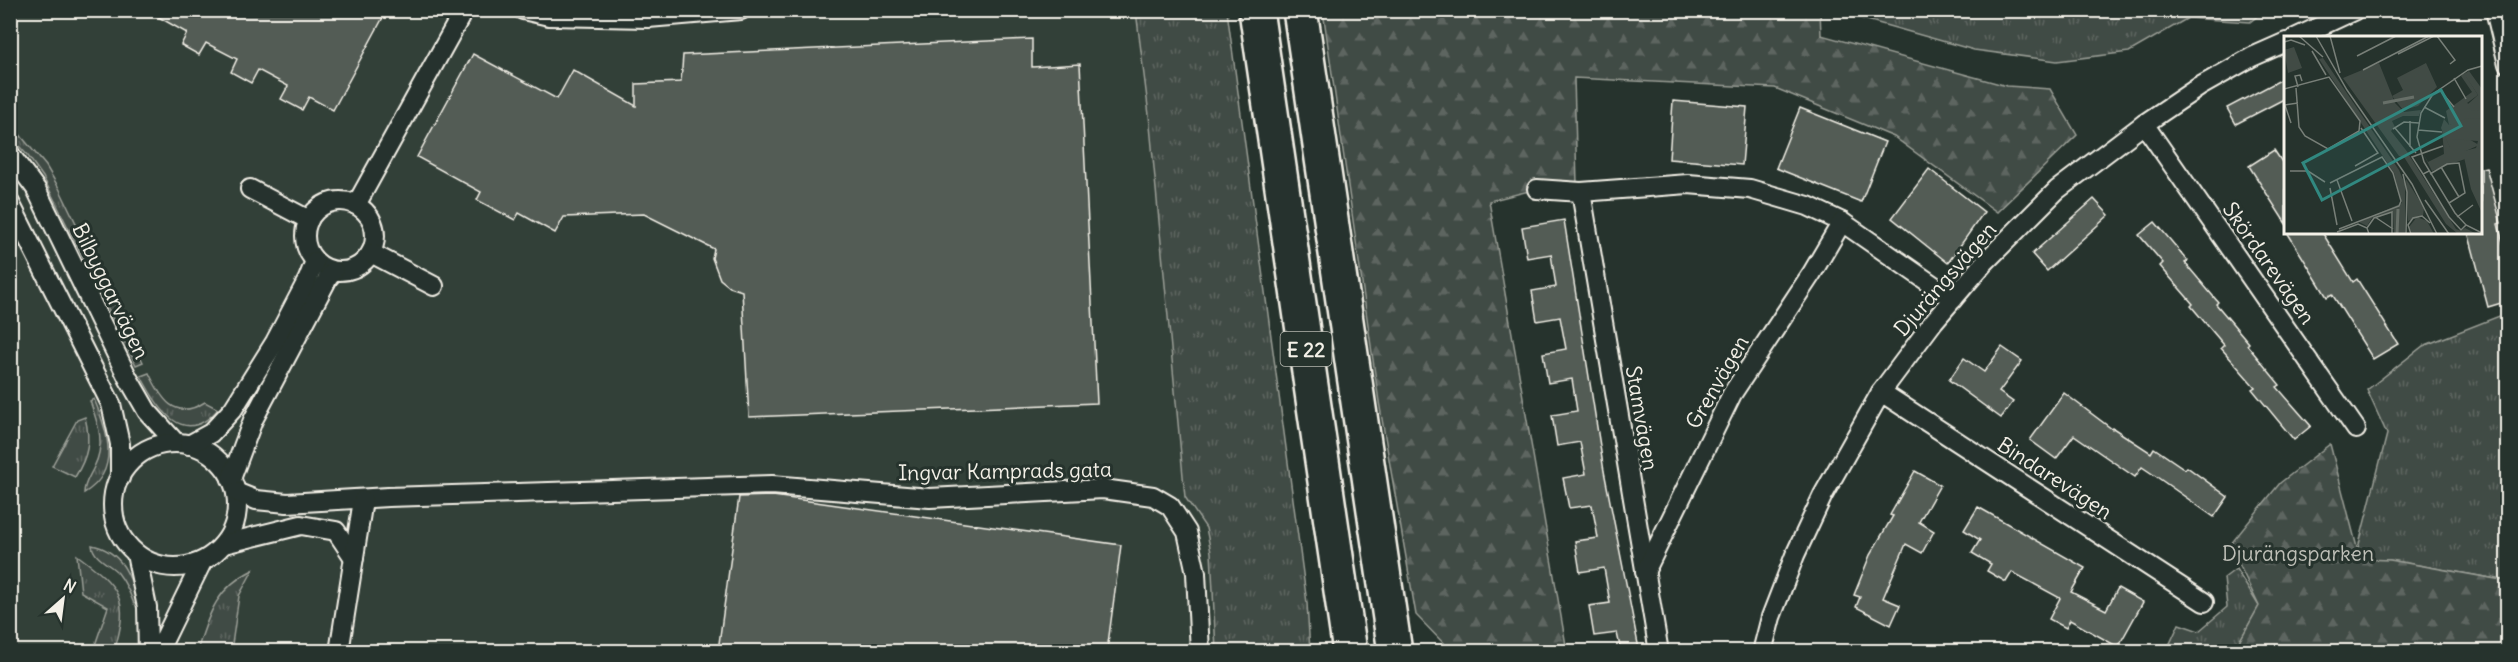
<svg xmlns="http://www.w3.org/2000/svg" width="2518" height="662" viewBox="0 0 2518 662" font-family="Delius,sans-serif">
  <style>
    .built { fill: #333f39 }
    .grass { fill: url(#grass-tufts); stroke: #9a9e96; stroke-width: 1.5 }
    .forest { fill: url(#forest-firs); stroke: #9a9e96; stroke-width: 1.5 }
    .building { fill: #525c55; stroke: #f4f1e8; stroke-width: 1.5 }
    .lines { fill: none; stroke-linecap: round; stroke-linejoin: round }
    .minor-casing { stroke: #f4f1e8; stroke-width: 22 }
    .motorway-casing { stroke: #f4f1e8; stroke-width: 38 }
    .minor { stroke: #26332d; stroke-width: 18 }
    .motorway { stroke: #26332d; stroke-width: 33 }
    .labels { text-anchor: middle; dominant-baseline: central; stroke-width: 6; stroke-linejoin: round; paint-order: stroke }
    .shield { fill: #26332d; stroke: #b6b8b0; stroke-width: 1.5 }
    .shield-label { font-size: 20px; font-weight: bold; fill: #f4f1e8 }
    .street-label { font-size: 21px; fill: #f4f1e8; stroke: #26332d }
    .park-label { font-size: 21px; fill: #bebfb7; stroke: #26332d }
    .inset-river { fill: none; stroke: #676f68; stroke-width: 3 }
    .inset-road { fill: none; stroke: #787f78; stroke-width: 1.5 }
    .view { fill: #318880; fill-opacity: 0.15; stroke: #318880; stroke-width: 3 }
    .inset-edge { fill: none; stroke: #f4f1e8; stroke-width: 3 }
  </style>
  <defs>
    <pattern id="grass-tufts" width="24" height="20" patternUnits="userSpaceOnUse" patternTransform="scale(1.5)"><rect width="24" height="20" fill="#414b45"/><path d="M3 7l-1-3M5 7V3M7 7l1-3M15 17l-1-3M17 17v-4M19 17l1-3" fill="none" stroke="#5d6560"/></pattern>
    <pattern id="forest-firs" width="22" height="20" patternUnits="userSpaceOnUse" patternTransform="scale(1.5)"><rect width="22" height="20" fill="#414b45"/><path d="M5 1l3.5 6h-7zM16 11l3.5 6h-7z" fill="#5d6560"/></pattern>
  </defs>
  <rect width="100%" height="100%" fill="#26332d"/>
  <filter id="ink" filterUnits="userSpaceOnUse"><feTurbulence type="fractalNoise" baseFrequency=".0167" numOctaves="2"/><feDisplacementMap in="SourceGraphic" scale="12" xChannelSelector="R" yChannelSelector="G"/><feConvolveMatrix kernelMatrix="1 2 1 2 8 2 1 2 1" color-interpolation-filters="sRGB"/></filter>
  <g filter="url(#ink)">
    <polygon class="built" points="10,11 1227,11 1307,603 1310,651 11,651"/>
    <g class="grass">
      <polygon points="1136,11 1227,11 1307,603 1310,651 1216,651 1211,552 1206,528 1185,497 1149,115"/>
      <polygon points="1835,11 2264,10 2264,11 2250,22 2188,18 2129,52 2057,61 1974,50"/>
      <polygon points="11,124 46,166 59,188 143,362 136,365 43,177 28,156 11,137"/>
      <polygon points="2507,313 2507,581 2390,560 2355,560 2387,434 2367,390 2423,346"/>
      <path d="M149 373C161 398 174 422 205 402L218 409C183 450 157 407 141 376Z"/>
      <path d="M94 399C108 432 121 471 84 493 84 483 90 476 94 467 106 444 98 424 90 401Z"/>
      <path d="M85 417C91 442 88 456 75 477L52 466 77 420Z"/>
      <path d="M92 545C122 551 130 576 139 603L134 604C130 593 125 582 118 573 110 564 93 558 92 545Z"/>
      <path d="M77 555C119 586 131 599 114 651H93L108 607 81 592Z"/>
      <polygon points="2236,569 2259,606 2234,651 2166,652 2179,624 2199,631 2227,607 2224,578"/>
      <path d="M253 570 239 596 231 651H197C209 614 216 588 253 570Z"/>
    </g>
    <g class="forest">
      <polygon points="1323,11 1820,11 1821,35 2007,86 2050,89 2077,135 1997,212 1894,137 1775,88 1574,78 1577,184 1537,189 1489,201 1567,651 1451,651 1416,615 1379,402"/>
      <polygon points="2330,444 2360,559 2390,560 2507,581 2507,651 2234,651 2259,606 2230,545 2280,483"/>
    </g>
    <g class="building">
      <polygon points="146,10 387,10 333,110 309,97 302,110 281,99 288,86 258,70 251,83 231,72 237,59 206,43 199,55 181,45 187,33"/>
      <polygon points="1032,39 1032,67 1080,64 1097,403 749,417 742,291 730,287 720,279 712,258 714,249 644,214 564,217 555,233 519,213 515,220 477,200 481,192 417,157 473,54 557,99 573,70 636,106 636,84 681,82 683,55"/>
      <polygon points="2286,77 2286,98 2236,124 2227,108"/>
      <polygon points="1673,101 1747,107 1742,165 1669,159"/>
      <polygon points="1800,108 1885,142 1861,202 1776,168"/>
      <polygon points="2274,150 2286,168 2286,224 2249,166"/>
      <polygon points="2486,167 2501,223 2498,224 2508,260 2508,301 2488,307 2468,232 2481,232 2481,168"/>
      <polygon points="1929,169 1984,212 1948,263 1892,218"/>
      <polygon points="2094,199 2109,215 2047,271 2032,254"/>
      <polygon points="1564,220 1604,471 1639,649 1621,651 1617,633 1594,636 1589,606 1610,603 1604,568 1580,572 1575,541 1598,538 1592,505 1569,508 1563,478 1586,474 1580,442 1557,446 1552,415 1577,411 1572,379 1548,383 1543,353 1566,349 1560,317 1537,321 1532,291 1556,287 1551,254 1527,258 1522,227"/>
      <polygon points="2155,222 2188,261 2185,263 2218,302 2216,304 2249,343 2247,345 2280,385 2277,387 2311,426 2294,440 2252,389 2255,387 2221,348 2224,345 2191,306 2193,304 2160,266 2163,263 2139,235"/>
      <polygon points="2287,232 2322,232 2353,282 2357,279 2398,344 2373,359 2332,294 2327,297"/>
      <polygon points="2002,347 2022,361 1999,392 2013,402 2001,418 1949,380 1964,358 1984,372"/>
      <polygon points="2064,393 2112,429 2113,428 2151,453 2154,448 2185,469 2187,467 2228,497 2214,517 2154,475 2142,467 2135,477 2074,435 2056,459 2030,440"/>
      <polygon points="1915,471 1940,485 1919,522 1934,531 1922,553 1906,544 1883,598 1900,605 1891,625 1856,607 1860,597 1854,595 1870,555 1893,516 1890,515"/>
      <polygon points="773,496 1121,545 1107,651 718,651 739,497"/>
      <polygon points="1978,507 2085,568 2071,592 2106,610 2118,588 2143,602 2118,647 2070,620 2066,628 2049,619 2060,598 2012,572 2006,582 1987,571 1991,564 1972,553 1980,540 1964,530"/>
    </g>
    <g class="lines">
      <defs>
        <g id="minor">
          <polyline points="523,10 549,16 648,18 741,10"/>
          <polyline points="2495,10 2508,64"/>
          <polyline points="2295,38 2355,10"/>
          <polyline points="2144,124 2356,429"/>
          <polyline points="10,154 36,189 128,378 147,411 176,443"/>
          <polyline points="250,189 309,220"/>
          <polyline points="1537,189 1581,192 1688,184 1750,189 1808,206 1842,222 1953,299"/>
          <polyline points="1581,192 1659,652"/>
          <circle cx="340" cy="236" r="35"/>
          <polyline points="10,203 111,404 120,444 120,478"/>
          <polyline points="356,205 464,10"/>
          <polyline points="371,253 434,286"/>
          <polyline points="1881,392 2204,602"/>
          <circle cx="175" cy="505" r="62"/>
          <polyline points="189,445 211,433 233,409 275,342 308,279 315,261"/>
          <polyline points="231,479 253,420 328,278 334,271"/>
          <polyline points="236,492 256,500 287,503 388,497 772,485 930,498 1103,489 1153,496 1170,506 1187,532 1196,573 1200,652"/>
          <polyline points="224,544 301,525 336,531 354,558"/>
          <polyline points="136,554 147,607 148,652"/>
          <polyline points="1645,572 1732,394 1812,273 1842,222"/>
          <polyline points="158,652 202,562"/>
          <polyline points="339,652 363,500"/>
          <polyline points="1762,652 1771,617 1795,555 1823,495 1881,392 1934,321 1983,264 2057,190 2144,124 2199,87 2252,57 2286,42"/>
        </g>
        <g id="motorway">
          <polyline points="1256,10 1350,652"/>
          <polyline points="1300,10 1395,652"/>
        </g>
      </defs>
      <use href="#minor" class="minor-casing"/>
      <use href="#motorway" class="motorway-casing"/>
      <use href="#minor" class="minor"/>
      <use href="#motorway" class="motorway"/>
    </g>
  </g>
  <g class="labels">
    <rect class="shield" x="1280.5" y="332" width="51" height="34" rx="4.5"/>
    <g class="shield-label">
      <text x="1306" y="349">E 22</text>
    </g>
    <g class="street-label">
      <text transform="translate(2269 263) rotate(55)">Skördarevägen</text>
      <text transform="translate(1945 279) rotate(-49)">Djurängsvägen</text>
      <text transform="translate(111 291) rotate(64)">Bilbyggarvägen</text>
      <text transform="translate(1717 382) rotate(-60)">Grenvägen</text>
      <text transform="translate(1642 418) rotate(80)">Stamvägen</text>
      <text transform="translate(1005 471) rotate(-1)">Ingvar Kamprads gata</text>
      <text transform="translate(2055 478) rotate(33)">Bindarevägen</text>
    </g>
    <g class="park-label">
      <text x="2298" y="553">Djurängsparken</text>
    </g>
  </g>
  <g transform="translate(2284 36)">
    <rect width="198" height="198" fill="#26332d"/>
    <path d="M39 22 115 134 121 148V198H110L109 176 88 182 83 190 75 186 118 167 110 137 35 23ZM142 27 153 51 134 70 119 74 108 60 119 54 113 42ZM180 37 194 59 183 67 198 74V83L165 89 162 75 188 56 177 40ZM158 93 166 111 165 103 183 102 195 109 182 115 181 123 148 135 139 117 144 126 160 118ZM125 119 172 193 177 195 181 192 193 198H174L162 188 120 121ZM122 143 140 172 139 180 124 185ZM133 181 143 185 150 198H128L125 191Z" fill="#414b45"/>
    <path d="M95 27 111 67 120 76 137 74 135 80H119L108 85 111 91 107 95 125 118 120 121 115 120 59 42ZM185 35 198 53V74L189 75 182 70 194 59 180 38ZM184 82 198 83V177L187 153 180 121V115L192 112 194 105 166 103V112L157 92 160 83 165 89Z" fill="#414b45"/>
    <path d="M10 11 18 32 4 37 0 14Z" fill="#414b45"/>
    <path class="inset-river" d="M99 67 130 61M113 198 114 173"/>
    <path class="inset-road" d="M15 0 39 21M32 0 63 54 128 148 153 198M46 0 56 37M153 0 171 24 166 28M0 6 7 4 21 9M28 15 42 39M114 18 150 0M73 20 112 0M198 30 184 34 149 58 137 77 133 101 140 126 171 177 182 189 198 197M79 34 145 0M170 42 182 63M14 51 11 40 16 39 18 45M0 53 45 41 76 85 75 95 44 113 21 100 15 91 12 52M155 53 170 71M140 71 161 82M7 87 1 69 14 67M111 92 132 117M109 93 120 86 135 87M134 94 158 96M126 111V85M71 130 94 117 77 92M157 131 175 161M6 135H24L41 146M145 135 139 138 165 181 177 194 182 189M119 138 123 156 122 198M139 138 128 121 159 110M146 138 163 128 175 127 181 157 165 167M53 144 68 185M46 147 98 121 109 137 117 165 115 170 55 193M46 152 53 189M141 164 165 198M91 181 109 193M173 181 189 169M83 192 90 182 108 176V198M53 196 74 188 83 192 85 198M127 198 124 189 129 182 138 180 146 187"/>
    <path class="view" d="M157 54 177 90 38 164 19 127Z"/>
    <rect width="198" height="198" class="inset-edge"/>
  </g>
  <rect width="2518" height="662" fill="none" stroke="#26332d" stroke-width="36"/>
  <rect x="18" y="18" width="2482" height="626" fill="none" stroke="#f4f1e8" stroke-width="2" filter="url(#ink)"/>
  <g transform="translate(63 599) rotate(28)" stroke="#26332d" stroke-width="4.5" paint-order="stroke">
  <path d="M0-4.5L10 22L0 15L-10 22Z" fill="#f4f1e8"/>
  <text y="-9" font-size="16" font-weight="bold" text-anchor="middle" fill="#f4f1e8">N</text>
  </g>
</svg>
